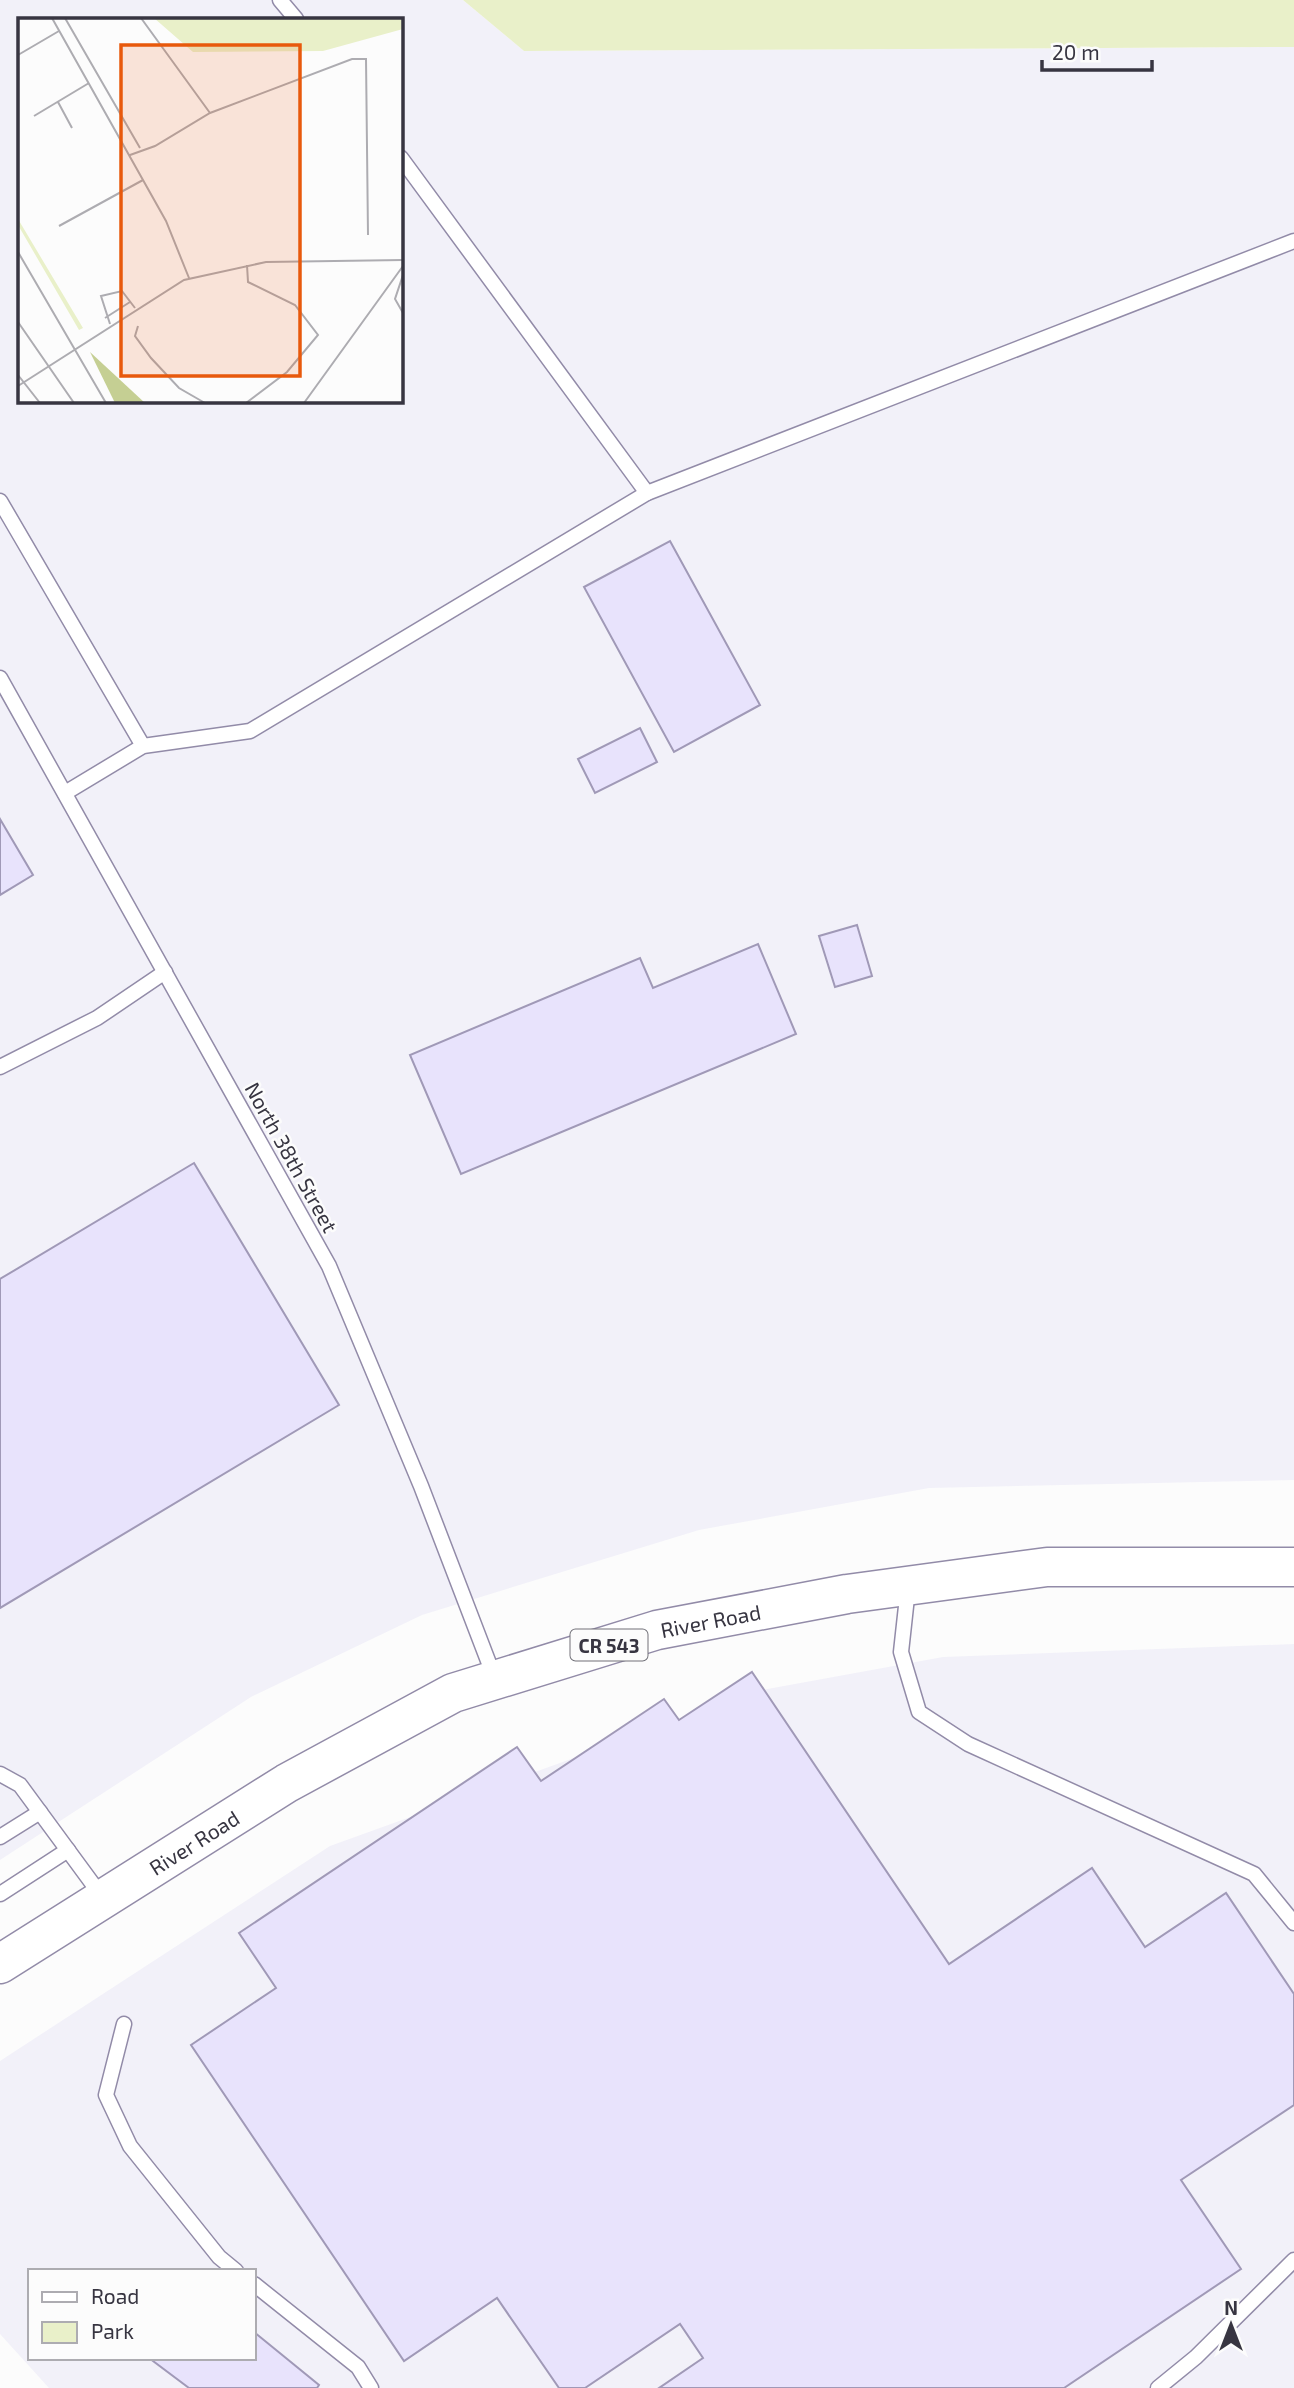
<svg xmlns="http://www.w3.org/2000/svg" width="1294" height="2388" viewBox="0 0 1294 2388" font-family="'Exo 2',sans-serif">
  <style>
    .built { fill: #f2f1f9; fill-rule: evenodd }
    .green { fill: #e9f0c9 }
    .building { fill: #e8e3fc; stroke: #a099b7; stroke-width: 2 }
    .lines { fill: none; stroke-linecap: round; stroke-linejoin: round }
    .service-casing { stroke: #928ba8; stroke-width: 17 }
    .primary-casing { stroke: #928ba8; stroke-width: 41 }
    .service { stroke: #fff; stroke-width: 14 }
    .primary { stroke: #fff; stroke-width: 38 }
    .labels { text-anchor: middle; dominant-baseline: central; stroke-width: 5; stroke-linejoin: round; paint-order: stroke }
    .shield { fill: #fcfcfc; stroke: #727179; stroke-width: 2 }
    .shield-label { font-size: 19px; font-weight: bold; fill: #373541 }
    .street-label { font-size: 21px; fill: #373541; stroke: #fcfcfc }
    .inset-road { fill: none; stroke: #adacb1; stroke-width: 2 }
    .view { fill: #e8590c; fill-opacity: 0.15; stroke: #e8590c; stroke-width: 3.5 }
    .inset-edge { fill: none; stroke: #373541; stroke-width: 3.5 }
  </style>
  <rect width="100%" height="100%" fill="#fcfcfc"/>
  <g class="built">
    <path d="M0 0H463L524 51 1294 47V1480L929 1488 699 1530 422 1615 251 1697 0 1860ZM19 19H401V401H19Z"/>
    <path d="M1294 1644V2388H49L0 2334V2061L330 1846 679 1720 735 1695 943 1657ZM30 2271H254V2358H30Z"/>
  </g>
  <polygon class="green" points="463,0 1294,0 1294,47 524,51"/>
  <g class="building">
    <polygon points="670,541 760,705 674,752 584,587"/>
    <polygon points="640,728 657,762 595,793 578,759"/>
    <polygon points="0,819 33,875 0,895"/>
    <polygon points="857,925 872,976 835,987 819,936"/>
    <polygon points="758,944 796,1034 461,1174 410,1055 640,958 653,988"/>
    <polygon points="194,1163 339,1405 0,1608 0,1279"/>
    <polygon points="752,1672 949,1964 1092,1868 1145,1947 1226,1893 1294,1994 1294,2105 1181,2180 1241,2269 1064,2388 659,2388 703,2358 680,2324 585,2388 559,2388 497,2298 404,2361 191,2045 276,1988 239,1933 517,1747 541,1781 664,1699 679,1720"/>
    <polygon points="254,2332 319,2385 317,2388 189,2388 149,2358 254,2358"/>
  </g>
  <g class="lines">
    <defs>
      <g id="service">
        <polyline points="280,0 296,19"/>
        <polyline points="401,158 647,493"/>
        <polyline points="0,501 143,746"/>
        <polyline points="0,678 329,1266 421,1486 495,1679"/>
        <polyline points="65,793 143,746 250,731 647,493 1294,241"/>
        <polyline points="0,1067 97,1018 165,972"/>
        <polyline points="908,1588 901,1652 919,1712 968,1744 1254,1874 1294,1923"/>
        <polyline points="0,1774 20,1785 103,1898"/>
        <polyline points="0,1837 40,1812"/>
        <polyline points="0,1894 68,1850"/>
        <polyline points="124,2024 106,2095 130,2146 219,2257 236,2271"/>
        <polyline points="254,2284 358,2367 371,2388"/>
        <polyline points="1158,2388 1196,2357 1294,2260"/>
      </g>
      <g id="primary">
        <path id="s1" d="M0 1964 287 1783 453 1693 657 1630 847 1594 1047 1567H1294"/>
      </g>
    </defs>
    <use href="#service" class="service-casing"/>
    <use href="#primary" class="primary-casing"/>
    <use href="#service" class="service"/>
    <use href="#primary" class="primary"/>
  </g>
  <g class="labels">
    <rect class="shield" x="570.5" y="1629.5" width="77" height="31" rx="5"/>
    <g class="shield-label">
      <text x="609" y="1645">CR 543</text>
    </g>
    <g class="street-label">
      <text transform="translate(292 1157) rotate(61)">North 38th Street</text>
      <text stroke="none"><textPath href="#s1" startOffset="796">River Road</textPath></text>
      <text stroke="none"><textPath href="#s1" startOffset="229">River Road</textPath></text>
    </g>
  </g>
  <g transform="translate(18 18)">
    <rect width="385" height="385" fill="#fcfcfc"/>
    <path d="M385 0V11L305 33 175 34 136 0ZM0 201 65 310 61 312 0 207Z" fill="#e9f0c9"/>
    <path d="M72 334 127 385H97Z" fill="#c5cf93"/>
    <path class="inset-road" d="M34 0 148 203 171 260M47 0 122 130M123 0 192 95M0 37 41 13M40 84 54 110M16 98 71 65M112 137 137 128 192 95 334 41H348L350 217M41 208 125 162M0 234 88 385M385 257 377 281 385 295M87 300 112 284M0 304 56 385M92 306 83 278 104 273 117 290M120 308 117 318 133 340 161 370 187 385M0 357 22 385M0 368 166 262 248 244 385 242M228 385 269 354 300 317 277 287 230 264 229 247M286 385 385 248"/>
    <path class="view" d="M103 27H282V358H103Z"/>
    <rect width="385" height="385" class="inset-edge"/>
  </g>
  <rect x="28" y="2269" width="228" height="91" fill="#fcfcfc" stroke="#adacb1" stroke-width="2"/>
  <rect x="42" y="2292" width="35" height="10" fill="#ffffff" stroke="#adacb1" stroke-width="2"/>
  <text x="91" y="2304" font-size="21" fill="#373541">Road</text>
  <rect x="42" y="2322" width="35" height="21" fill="#e9f0c9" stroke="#adacb1" stroke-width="2"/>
  <text x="91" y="2339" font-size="21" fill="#373541">Park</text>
  <g transform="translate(1231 2325)" stroke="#fcfcfc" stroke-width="5" paint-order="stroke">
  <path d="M0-5L12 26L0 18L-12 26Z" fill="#373541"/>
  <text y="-10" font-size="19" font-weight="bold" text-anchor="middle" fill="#373541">N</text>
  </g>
  <path d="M1042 60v10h110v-10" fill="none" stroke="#373541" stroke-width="3.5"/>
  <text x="1052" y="60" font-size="21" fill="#373541" stroke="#fcfcfc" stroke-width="5" paint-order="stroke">20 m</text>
</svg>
